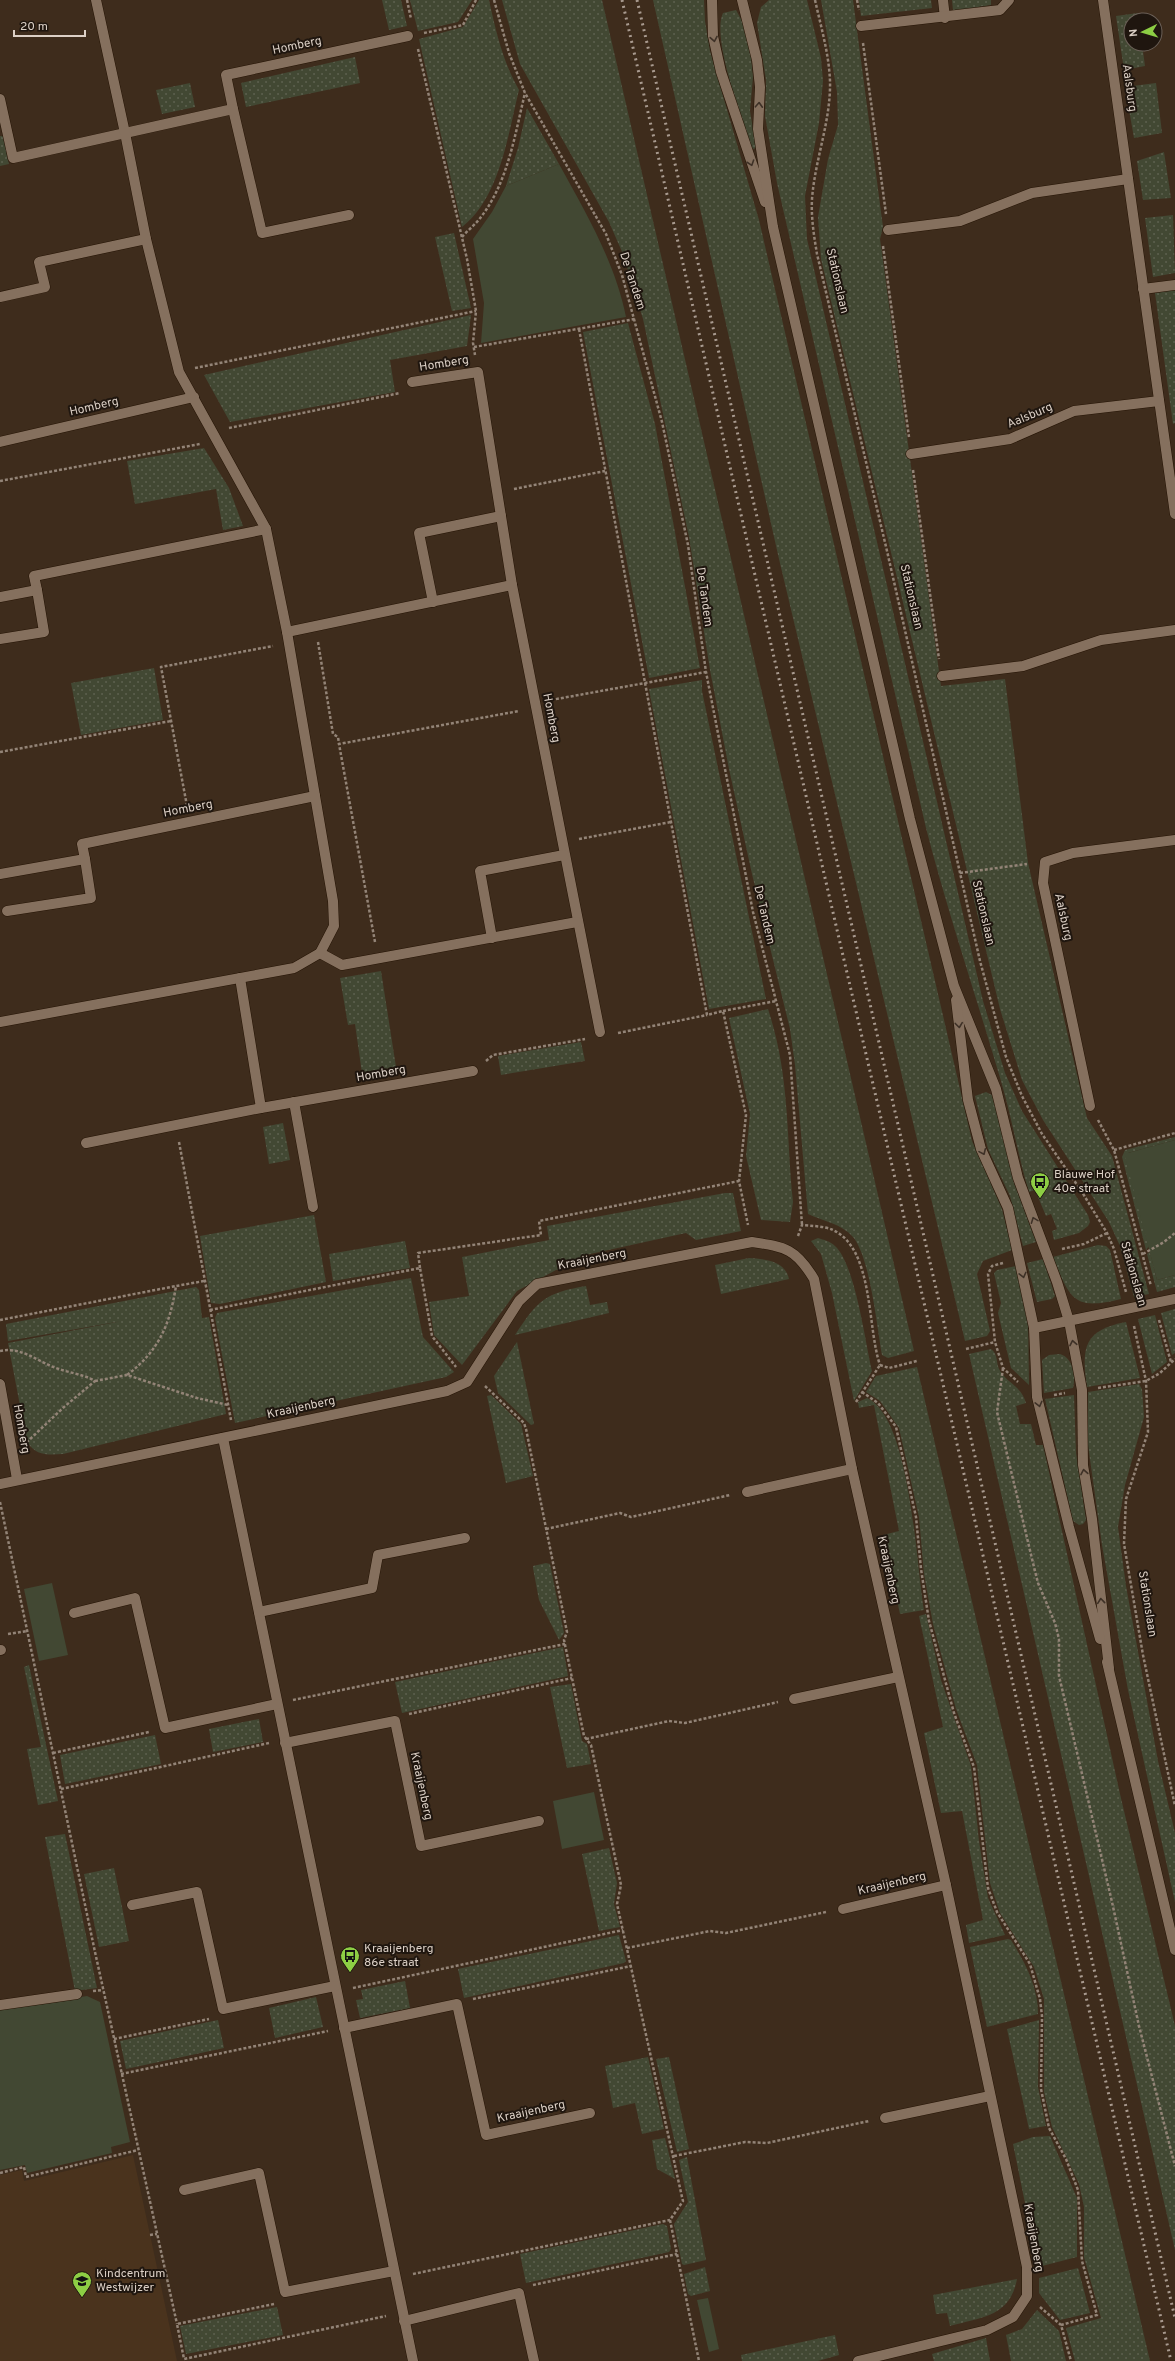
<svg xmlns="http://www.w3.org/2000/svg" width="1175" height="2361" viewBox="0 0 1175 2361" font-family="Overpass,sans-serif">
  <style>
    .built { fill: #4a331d }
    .grass { fill: url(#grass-dots) }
    .park { fill: #424833 }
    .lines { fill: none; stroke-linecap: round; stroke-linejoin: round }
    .minor-casing { stroke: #251405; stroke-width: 11 }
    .path { stroke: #938477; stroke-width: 2.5; stroke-dasharray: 3 2; stroke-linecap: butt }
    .minor { stroke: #85705e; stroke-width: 10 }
    .rail { stroke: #a99b90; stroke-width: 3; stroke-dasharray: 2 4; stroke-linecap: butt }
    .oneway { stroke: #3e3127 }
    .labels { text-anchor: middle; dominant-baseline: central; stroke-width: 4; stroke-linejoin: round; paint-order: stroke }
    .street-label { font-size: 12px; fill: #dcd0c6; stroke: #1f160f }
    .poi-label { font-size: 12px; fill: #dcd0c6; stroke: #1f160f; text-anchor: start }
  </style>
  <defs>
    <pattern id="grass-dots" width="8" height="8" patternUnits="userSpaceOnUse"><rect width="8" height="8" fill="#424833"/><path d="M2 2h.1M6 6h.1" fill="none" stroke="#5d614f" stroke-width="1.8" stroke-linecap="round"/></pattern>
  </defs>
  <rect width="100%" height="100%" fill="#3e2c1c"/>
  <polygon class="built" points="133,2155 177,2361 0,2361 0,2175 22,2170 24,2181"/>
  <g class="grass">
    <polygon points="382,0 401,0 407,26 389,30"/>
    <polygon points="410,0 472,0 458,22 418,31"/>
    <path d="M479 0H489C496 32 503 62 519 90 508 134 500 198 462 227L419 39 463 27Z"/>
    <path d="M502 0H602L914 1351 888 1358 882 1355C877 1327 870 1257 853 1237 842 1224 823 1221 808 1214L795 1065 790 1029 752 874 729 769 710 670 689 537 643 319 623 254 609 222 520 64Z"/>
    <polygon points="653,0 704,0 705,21 710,51 759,220 972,1141 1002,1209 1012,1250 983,1261 977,1274 990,1331 987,1336 965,1341 779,559"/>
    <path d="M769 0H807L821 58 823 81 819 123 805 196 807 239 983 1001 1005 1073 1022 1111 1088 1215 1090 1222 1088 1226 1079 1233 1054 1240 1052 1231 1057 1229 1051 1214 1046 1216 1035 1190 1029 1192C1018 1156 1012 1118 1001 1081 976 996 948 913 926 828L777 183 765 116 766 80 757 23 761 7Z"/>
    <polygon points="821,0 853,0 883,227 880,239 941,686 1005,679 1028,863 1087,1118 1112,1156 1149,1294 1134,1297 1120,1246 1109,1222 1043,1120 1022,1080 1000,1009 821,259 818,217 828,159 838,125 837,92"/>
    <polygon points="859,0 931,0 932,8 861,16"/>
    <polygon points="952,0 991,0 991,5 953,11"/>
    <path d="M736 10 742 21 751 57 753 77 750 111 756 147 754 149 751 148C743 121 711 37 723 13Z"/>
    <polygon points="1138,13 1139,20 1131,20 1131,44 1142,44 1145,66 1124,70 1116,16"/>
    <polygon points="355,57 360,83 246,107 241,83"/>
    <polygon points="190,83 195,107 162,114 156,90"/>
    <polygon points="1156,83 1162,133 1134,138 1125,87"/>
    <polygon points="527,108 559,164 506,186 518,148"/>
    <polygon points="0,136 3,136 9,164 0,166"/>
    <polygon points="1164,152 1171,198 1143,200 1137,161"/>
    <polygon points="1173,215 1175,273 1153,277 1145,218"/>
    <polygon points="454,233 471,308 452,311 435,237"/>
    <polygon points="1175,290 1175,423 1173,424 1155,293"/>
    <polygon points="471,315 467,346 390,360 395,392 230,422 204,375"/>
    <polygon points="628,323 655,424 700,668 649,678 583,332"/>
    <polygon points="204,448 229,488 243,526 223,530 216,489 135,504 127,461"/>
    <polygon points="154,668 163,720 81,735 71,683"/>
    <polygon points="702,680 702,691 766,999 709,1009 649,689"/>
    <polygon points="381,971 396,1067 362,1073 355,1024 348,1025 340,978"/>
    <path d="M768 1009C790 1076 786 1133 793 1202L790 1222 761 1220 746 1156 750 1114 729 1018Z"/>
    <polygon points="581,1042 585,1061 501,1075 498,1056"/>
    <polygon points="986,1092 992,1095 1014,1183 1036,1242 1023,1246 1010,1196 988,1149 975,1096"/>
    <polygon points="283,1123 290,1160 269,1164 263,1127"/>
    <polygon points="1175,1137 1175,1140 1128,1153 1149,1246 1146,1250 1122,1157 1125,1150"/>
    <polygon points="725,1193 733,1193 741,1231 696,1240 686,1233 581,1256 582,1265 556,1270 517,1291 462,1365 434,1335 429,1302 469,1296 462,1257 549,1240 547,1226"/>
    <polygon points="314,1215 326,1282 220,1304 211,1303 200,1236"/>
    <path d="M818 1238C824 1240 830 1241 835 1246 855 1264 865 1341 872 1371L854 1401 832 1293 821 1254 811 1241Z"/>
    <polygon points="405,1241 410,1268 333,1281 329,1254"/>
    <path d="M1098 1245 1106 1246 1110 1250 1121 1299C1073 1311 1070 1299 1053 1257Z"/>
    <polygon points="1150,1252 1157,1280 1175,1275 1175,1287 1157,1292 1147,1254"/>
    <path d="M749 1258C766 1259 785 1261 789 1279L721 1294 715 1265Z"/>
    <polygon points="1043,1259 1055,1296 1052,1299 1037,1302 1027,1263"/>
    <polygon points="1016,1266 1028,1320 1029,1385 1011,1368 998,1313 1001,1303 994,1273 997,1270"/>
    <polygon points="411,1278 423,1337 454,1372 446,1377 235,1423 215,1318 217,1313"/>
    <path d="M586 1286 590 1305 607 1302 609 1313 515 1335C538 1300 545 1293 586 1286Z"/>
    <path d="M196 1287 199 1290 202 1318 209 1317 226 1414 63 1454C48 1455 36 1456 27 1442L8 1343 122 1321 8 1341 6 1324Z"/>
    <polygon points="1175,1309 1175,1353 1172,1355 1161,1313"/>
    <polygon points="1155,1315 1167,1362 1152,1374 1138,1319"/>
    <path d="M1126 1322 1140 1378 1087 1387C1081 1347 1084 1330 1126 1322Z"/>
    <polygon points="517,1342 534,1424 531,1425 498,1393 494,1376"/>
    <path d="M991 1349C998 1354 996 1362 999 1369 1006 1383 1021 1385 1026 1403L1016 1406 1020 1424H1031L1036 1445H1043L1120 1794 1175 2026V2250L969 1354Z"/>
    <path d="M1060 1354C1073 1358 1076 1376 1073 1388L1044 1393 1042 1360 1049 1355Z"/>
    <polygon points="917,1367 1150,2361 1075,2361 1066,2328 1101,2318 1084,2257 1084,2207 1079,2184 1052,2127 1044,2092 1044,1999 1034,1967 1000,1913 990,1883 977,1765 956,1709 933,1624 924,1574 919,1517 899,1428 880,1401 866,1392 876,1376"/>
    <polygon points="1139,1384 1142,1389 1144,1417 1125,1485 1118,1527 1126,1586 1158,1761 1175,1833 1175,1902 1128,1690 1102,1545 1088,1445 1088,1392"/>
    <polygon points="491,1395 521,1424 533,1476 506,1483 487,1396"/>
    <polygon points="1074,1395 1076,1453 1086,1520 1083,1524 1079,1525 1073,1521 1045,1399"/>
    <path d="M867 1398C911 1418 916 1565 924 1610L900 1614 883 1535 899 1531 874 1405 859 1408 858 1402Z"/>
    <polygon points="546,1563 550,1564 564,1633 559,1640 539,1600 533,1568 533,1566"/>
    <polygon points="926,1614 941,1680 971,1766 979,1841 988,1898 1005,1935 969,1943 966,1925 983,1920 962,1811 941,1813 924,1733 943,1727 919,1616"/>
    <polygon points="563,1647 568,1676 402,1713 395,1682"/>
    <polygon points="29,1665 58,1801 38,1805 27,1749 41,1747 24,1667"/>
    <polygon points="571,1684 582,1741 587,1744 591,1764 567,1768 550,1687"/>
    <polygon points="259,1719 263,1742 213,1752 209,1729"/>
    <polygon points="155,1735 161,1764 65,1784 60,1755"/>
    <polygon points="65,1834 97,1988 75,1991 45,1837"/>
    <polygon points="609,1848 617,1883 614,1904 620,1927 599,1931 582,1854"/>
    <polygon points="114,1868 129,1941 99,1947 84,1874"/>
    <polygon points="619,1935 626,1961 624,1963 464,1998 458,1969"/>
    <path d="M1008 1939 1011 1940C1025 1963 1038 1986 1038 2014L987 2027 970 1947Z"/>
    <polygon points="405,1981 410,2008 360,2018 356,2000 363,1999 361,1990"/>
    <polygon points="316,1997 323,2027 275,2038 269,2008"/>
    <polygon points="218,2020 224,2048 126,2069 120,2041"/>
    <polygon points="1039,2020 1038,2087 1046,2126 1029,2129 1007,2029"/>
    <polygon points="648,2057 664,2129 642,2134 635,2103 613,2108 605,2066"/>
    <polygon points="669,2057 689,2149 677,2152 656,2059"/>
    <polygon points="1050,2136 1077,2198 1077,2257 1038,2267 1013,2144 1033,2137"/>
    <polygon points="665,2138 675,2179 657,2169 652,2140"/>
    <polygon points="687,2157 706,2260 684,2265 682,2264 674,2224 688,2202 679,2160"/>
    <polygon points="663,2224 667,2226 671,2249 669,2252 526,2283 520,2254"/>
    <polygon points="705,2267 710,2291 691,2296 688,2294 684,2274"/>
    <polygon points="1078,2268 1090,2313 1060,2320 1039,2293 1039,2278"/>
    <path d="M1017 2279C1010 2317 982 2317 950 2326L947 2313 936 2314 933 2295Z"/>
    <polygon points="277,2307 283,2335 186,2354 180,2326"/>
    <polygon points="1037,2310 1059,2331 1066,2361 1011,2361 1006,2335 1022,2329"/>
    <polygon points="835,2335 839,2355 818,2361 742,2361 741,2355"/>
    <polygon points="986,2338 990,2361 934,2361 932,2354"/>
  </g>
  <g class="park">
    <path d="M559 164C586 213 615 262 626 317L481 343 484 303 473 239 492 212 506 186Z"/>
    <polygon points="1175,1140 1175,1275 1157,1280 1125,1157 1128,1153"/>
    <polygon points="52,1583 68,1655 39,1661 24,1589"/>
    <polygon points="594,1792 604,1840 562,1849 553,1801"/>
    <polygon points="87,1996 100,2002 130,2142 111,2147 112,2153 27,2173 25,2165 0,2170 0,2010"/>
    <polygon points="708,2298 719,2349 709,2352 697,2300"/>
  </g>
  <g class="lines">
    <defs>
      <g id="minor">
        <polyline points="712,0 713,36 721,72 765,202"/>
        <polyline points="742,0 757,60 760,87 758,129 773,227 910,819 954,986 996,1089 1018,1178 1057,1282 1069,1321 1082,1390 1083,1465 1092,1519 1109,1668"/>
        <polyline points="943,0 945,18"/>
        <polyline points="1103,0 1175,514"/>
        <polyline points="861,26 1000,10 1009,0"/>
        <polyline points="0,99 13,158 233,109 226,75 408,36"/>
        <polyline points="233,109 262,233 349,215"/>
        <polyline points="888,230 960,221 1032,193 1128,179"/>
        <polyline points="1143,289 1175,285"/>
        <polyline points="0,297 45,287 39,262 146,239"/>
        <polyline points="412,382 478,372 512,585 600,1032"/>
        <polyline points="0,442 194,397"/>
        <polyline points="911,454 1010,439 1074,411 1159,401"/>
        <polyline points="0,597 37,590 34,576 266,529"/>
        <polyline points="433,602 419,533 501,516"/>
        <polyline points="287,632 512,585"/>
        <polyline points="0,639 44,632 37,590"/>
        <polyline points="942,676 1023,666 1101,640 1175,630"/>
        <polyline points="0,874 85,859 82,844 315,796"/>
        <polyline points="7,911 91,898 85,859"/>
        <polyline points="492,938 480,871 564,855"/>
        <polyline points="320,953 342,965 577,922"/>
        <polyline points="956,1000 968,1100 981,1149 1008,1208 1034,1328 1037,1397 1069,1527 1100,1639"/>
        <polyline points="0,1022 294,968 320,953 334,926 333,901 287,632 266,529 179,372 146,239 125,133 96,0"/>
        <polyline points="294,1102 313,1207"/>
        <polyline points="1090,1106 1043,883 1045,862 1073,853 1175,840"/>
        <polyline points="261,1108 473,1071"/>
        <polyline points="86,1143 261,1108 240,978"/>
        <polyline points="1034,1328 1175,1299"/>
        <polyline points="0,1384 17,1479"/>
        <polyline points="223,1438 413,2361"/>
        <path d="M0 1484 447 1391 467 1382 519 1301 537 1284 752 1242C786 1247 796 1249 814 1279L852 1469 946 1885 1027 2267V2296L1013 2317 987 2330 858 2361"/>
        <polyline points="747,1492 852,1469"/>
        <polyline points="259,1612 372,1588 378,1555 465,1538"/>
        <polyline points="74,1613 135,1598 165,1728 277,1704"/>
        <polyline points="0,1650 1,1650"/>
        <polyline points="1107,1662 1175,1950"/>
        <polyline points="794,1699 898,1677"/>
        <polyline points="285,1743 395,1721 421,1846 539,1821"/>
        <polyline points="132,1905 197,1892 223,2009 335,1986"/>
        <polyline points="843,1909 946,1885"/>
        <polyline points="0,2005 77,1994"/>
        <polyline points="344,2028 457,2004 486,2135 590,2113"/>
        <polyline points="885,2118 990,2096"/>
        <polyline points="184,2190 259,2173 285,2292 394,2271"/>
        <polyline points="404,2321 519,2293 534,2361"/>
      </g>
    </defs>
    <use href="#minor" class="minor-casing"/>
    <g class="path">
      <polyline points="407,0 411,19"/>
      <polyline points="494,0 509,53 525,93 606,234 622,275 662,422 688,545 706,672 753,912 790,1055 802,1225"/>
      <path d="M815 0C821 27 829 54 830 81 831 121 815 159 812 199 811 218 814 236 817 254L887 551 980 961 1006 1057 1022 1096 1042 1134 1082 1192 1107 1233 1114 1249 1126 1292"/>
      <polyline points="857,0 859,10"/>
      <polyline points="424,33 463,25 476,0"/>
      <polyline points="863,43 886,214"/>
      <polyline points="418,49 467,259 476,311 473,343 475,355"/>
      <path d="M462 237C468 230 476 224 481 217 508 182 515 134 525 93"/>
      <polyline points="883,246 909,437"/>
      <polyline points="579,329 707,1015 723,1011 746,1115 739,1181 748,1225"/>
      <polyline points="474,347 635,319"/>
      <polyline points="195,368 476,311"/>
      <polyline points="229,428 400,393"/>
      <polyline points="913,470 939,659"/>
      <polyline points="0,481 200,444"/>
      <polyline points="514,489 605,471"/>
      <polyline points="318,642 333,734 338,737 339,744"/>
      <polyline points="551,700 706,672"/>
      <polyline points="0,752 171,721"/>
      <polyline points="187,806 161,667 273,646"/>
      <polyline points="579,839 671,822"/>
      <polyline points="960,873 1027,864"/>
      <polyline points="375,942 339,744 519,711"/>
      <polyline points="723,1011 776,1001"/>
      <polyline points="618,1033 707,1015"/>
      <polyline points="486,1061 493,1055 585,1039"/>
      <polyline points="1098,1120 1114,1150 1151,1286"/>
      <polyline points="179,1142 231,1420"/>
      <polyline points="1114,1150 1175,1133"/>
      <path d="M798 1236 802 1225C811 1226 825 1226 833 1230 874 1249 867 1328 880 1365"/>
      <polyline points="1062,1249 1084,1244 1107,1233"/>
      <polyline points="1143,1254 1164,1242 1175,1233"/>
      <polyline points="1003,1263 992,1266 988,1274 995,1342 1003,1368 1018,1382"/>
      <polyline points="420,1268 418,1253 541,1235 539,1221 739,1181"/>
      <path d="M204 1281 176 1286C170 1324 159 1351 127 1375L197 1398 228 1405"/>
      <polyline points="210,1310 420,1268 432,1336 456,1367"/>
      <polyline points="0,1320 176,1286"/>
      <polyline points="1159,1320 1171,1362"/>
      <polyline points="1134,1326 1146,1381 1148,1432 1126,1499 1124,1544 1143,1655 1175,1806"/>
      <polyline points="966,1349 995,1342"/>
      <path d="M0 1351C22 1346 39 1363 59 1369 70 1373 86 1375 95 1381L64 1407 27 1442"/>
      <polyline points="880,1365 889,1368 917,1361"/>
      <polyline points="1003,1368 997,1412 1033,1563 1038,1583 1055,1623 1059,1639 1059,1676 1064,1697 1112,1902 1139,2026 1175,2166"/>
      <polyline points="95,1381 127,1375"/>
      <polyline points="485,1386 524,1423 526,1429 567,1632 564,1640 572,1678 584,1736 591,1745 621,1885 617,1904 682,2197 683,2201 670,2220 699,2361"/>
      <polyline points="1098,1388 1146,1381 1160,1373 1175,1359"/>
      <polyline points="862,1392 878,1403 896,1427 916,1517 921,1569 929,1621 954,1713 974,1767 988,1888 997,1912 1030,1964 1040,1999 1042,2016 1041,2089 1049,2128 1066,2159 1078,2190 1082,2261 1097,2315 1061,2325"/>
      <polyline points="1054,1395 1065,1393"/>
      <polyline points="856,1402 880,1365"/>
      <polyline points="0,1502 95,1952 177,2324"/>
      <polyline points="546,1529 620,1513 631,1517 730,1495"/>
      <polyline points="8,1634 27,1631"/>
      <polyline points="293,1700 565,1644"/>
      <polyline points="409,1714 572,1678"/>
      <polyline points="586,1739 669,1721 685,1723 778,1702"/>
      <polyline points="53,1753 149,1732"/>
      <polyline points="61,1789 269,1743"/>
      <polyline points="627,1948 710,1931 726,1933 826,1912"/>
      <polyline points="353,1988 623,1930"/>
      <polyline points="93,1991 103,1990"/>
      <polyline points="473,1999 631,1966"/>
      <polyline points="114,2039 209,2019"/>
      <polyline points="121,2074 328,2031"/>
      <polyline points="674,2156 745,2142 767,2143 869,2121"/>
      <polyline points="0,2173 24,2167 26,2177 138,2150"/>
      <polyline points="150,2235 157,2234"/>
      <polyline points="413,2274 670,2220"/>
      <polyline points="533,2285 677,2254"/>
      <polyline points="274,2304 177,2324 184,2359 386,2316"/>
      <polyline points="1040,2307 1061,2325 1071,2361"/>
    </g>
    <use href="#minor" class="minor"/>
    <g class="rail">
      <polyline points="622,0 841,947 1171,2361"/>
      <polyline points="637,0 1175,2318"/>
    </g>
  </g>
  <defs><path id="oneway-chevron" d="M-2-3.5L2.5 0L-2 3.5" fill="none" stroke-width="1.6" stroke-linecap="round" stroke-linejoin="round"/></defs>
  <g class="oneway">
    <use href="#oneway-chevron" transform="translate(714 39) rotate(80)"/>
    <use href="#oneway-chevron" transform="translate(759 105) rotate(-87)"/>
    <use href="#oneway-chevron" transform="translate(751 163) rotate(71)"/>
    <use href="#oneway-chevron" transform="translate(959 1025) rotate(83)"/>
    <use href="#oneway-chevron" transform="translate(983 1152) rotate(66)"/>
    <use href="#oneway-chevron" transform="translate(1034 1220) rotate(-111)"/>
    <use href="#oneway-chevron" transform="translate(1023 1275) rotate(76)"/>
    <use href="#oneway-chevron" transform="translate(1073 1343) rotate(-101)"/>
    <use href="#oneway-chevron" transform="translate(1039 1404) rotate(76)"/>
    <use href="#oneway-chevron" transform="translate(1084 1472) rotate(-100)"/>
    <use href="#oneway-chevron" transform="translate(1101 1601) rotate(-96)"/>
  </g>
  <defs>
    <symbol id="bus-pin" viewBox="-11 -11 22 30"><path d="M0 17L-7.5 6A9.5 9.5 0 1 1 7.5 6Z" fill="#8dce44" stroke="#1f160f"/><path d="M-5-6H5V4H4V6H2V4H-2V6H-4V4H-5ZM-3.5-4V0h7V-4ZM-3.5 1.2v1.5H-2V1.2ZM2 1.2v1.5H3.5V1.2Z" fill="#111"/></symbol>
    <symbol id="school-pin" viewBox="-11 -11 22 30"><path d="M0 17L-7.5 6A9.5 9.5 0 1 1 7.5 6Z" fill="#8dce44" stroke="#1f160f"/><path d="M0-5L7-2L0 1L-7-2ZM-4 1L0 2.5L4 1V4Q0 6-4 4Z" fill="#111"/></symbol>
  </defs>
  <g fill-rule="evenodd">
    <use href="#bus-pin" x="1029" y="1171" width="22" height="30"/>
    <use href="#bus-pin" x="339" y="1945" width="22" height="30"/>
    <use href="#school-pin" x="71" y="2270" width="22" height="30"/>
  </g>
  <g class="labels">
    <g class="street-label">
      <text transform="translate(297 46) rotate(-12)">Homberg</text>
      <text transform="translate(1129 88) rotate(82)">Aalsburg</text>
      <text transform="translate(632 281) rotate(72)">De Tandem</text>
      <text transform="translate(837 281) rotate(77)">Stationslaan</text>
      <text transform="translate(444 364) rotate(-9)">Homberg</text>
      <text transform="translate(94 407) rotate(-13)">Homberg</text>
      <text transform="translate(1030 416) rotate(-23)">Aalsburg</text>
      <text transform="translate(704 597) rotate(82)">De Tandem</text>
      <text transform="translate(911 597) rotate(77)">Stationslaan</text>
      <text transform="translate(551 718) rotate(79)">Homberg</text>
      <text transform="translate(188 809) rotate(-11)">Homberg</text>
      <text transform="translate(983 913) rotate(77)">Stationslaan</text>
      <text transform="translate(764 915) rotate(77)">De Tandem</text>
      <text transform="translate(1063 917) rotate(78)">Aalsburg</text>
      <text transform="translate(381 1074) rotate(-10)">Homberg</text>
      <text transform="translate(592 1260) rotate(-11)">Kraaijenberg</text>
      <text transform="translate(1133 1274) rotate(74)">Stationslaan</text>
      <text transform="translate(301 1408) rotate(-12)">Kraaijenberg</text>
      <text transform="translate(21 1429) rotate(80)">Homberg</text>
      <text transform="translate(888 1570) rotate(78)">Kraaijenberg</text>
      <text transform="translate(1147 1604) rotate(81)">Stationslaan</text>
      <text transform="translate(421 1786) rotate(78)">Kraaijenberg</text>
      <text transform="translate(892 1884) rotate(-13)">Kraaijenberg</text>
      <text transform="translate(531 2112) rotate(-12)">Kraaijenberg</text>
      <text transform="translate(1033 2238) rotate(80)">Kraaijenberg</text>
    </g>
    <g class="poi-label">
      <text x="1054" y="1175">Blauwe Hof<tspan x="1054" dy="14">40e straat</tspan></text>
      <text x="364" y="1949">Kraaijenberg<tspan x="364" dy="14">86e straat</tspan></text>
      <text x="96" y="2274">Kindcentrum<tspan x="96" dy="14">Westwijzer</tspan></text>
    </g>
  </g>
  <g transform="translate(1143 32) rotate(265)"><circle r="19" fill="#1f160f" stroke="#6b6058"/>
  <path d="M0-3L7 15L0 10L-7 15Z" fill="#8dce44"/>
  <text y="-6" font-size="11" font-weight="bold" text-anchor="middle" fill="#dcd0c6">N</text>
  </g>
  <path d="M14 30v6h71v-6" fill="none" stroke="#dcd0c6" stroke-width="2"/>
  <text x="20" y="30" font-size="12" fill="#dcd0c6" stroke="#1f160f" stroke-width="3" paint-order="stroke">20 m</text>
</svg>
